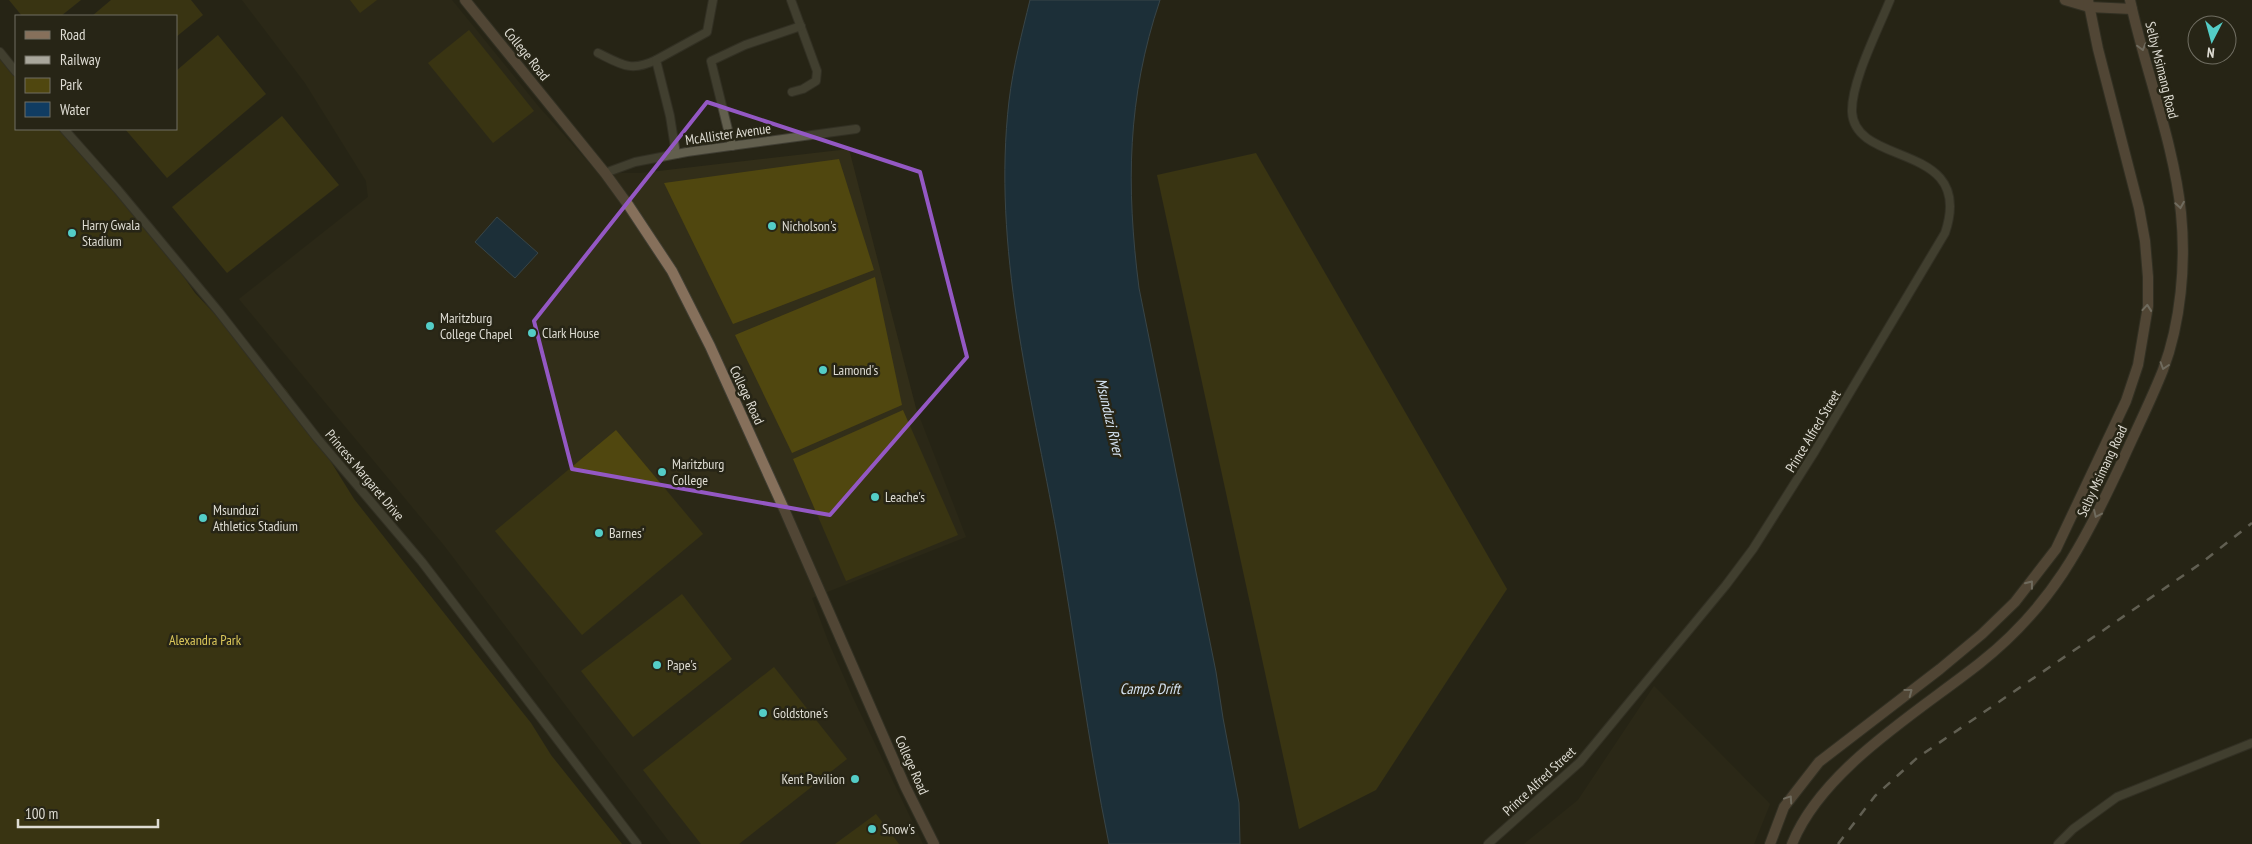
<svg xmlns="http://www.w3.org/2000/svg" width="2252" height="844" viewBox="0 0 2252 844" font-family="'PT Sans Narrow',sans-serif">
  <style>
    .built { fill: #322e19 }
    .green { fill: #50470f }
    .water { fill: #103c62; stroke: #4e6c84 }
    .lines { fill: none; stroke-linecap: round; stroke-linejoin: round }
    .street-casing { stroke: #413f34; stroke-width: 10 }
    .secondary-casing { stroke: #413f34; stroke-width: 12 }
    .street { stroke: #625f4e; stroke-width: 8 }
    .secondary { stroke: #86705b; stroke-width: 10 }
    .rail { stroke: #a9a79c; stroke-width: 2.5; stroke-dasharray: 9 9; stroke-linecap: butt }
    .oneway { stroke: #c8c1b5 }
    .marked { fill: none; stroke: #9458c4; stroke-width: 4; stroke-linejoin: round }
    .poi-dot { fill: #54cdc7; stroke: #272516; stroke-width: 2 }
    .labels { text-anchor: middle; dominant-baseline: central; stroke-width: 5; stroke-linejoin: round; paint-order: stroke }
    .street-label { font-size: 14px; fill: #dedcd3; stroke: #272516 }
    .poi-label { font-size: 14px; fill: #dedcd3; stroke: #272516; text-anchor: start }
    .park-label { font-size: 14px; fill: #dbc75a; stroke: #272516 }
    .water-label { font-size: 15px; font-style: italic; fill: #d5e4f3; stroke: #272516 }
  </style>
  <rect width="100%" height="100%" fill="#272516"/>
  <g class="built">
    <polygon points="242,0 452,0 539,107 598,173 641,173 849,149 916,408 966,537 812,598 828,641 853,698 923,844 671,844 443,544 239,299 368,197 366,181 305,83"/>
    <polygon points="1654,686 1770,804 1754,844 1524,844 1578,800"/>
  </g>
  <g class="green">
    <polygon points="9,0 81,0 61,16 22,16"/>
    <polygon points="111,0 191,0 203,15 176,37 176,16 92,16"/>
    <polygon points="350,0 377,0 360,13"/>
    <polygon points="469,30 534,111 493,143 428,63"/>
    <polygon points="218,35 266,94 167,178 125,129 176,129 176,71"/>
    <polygon points="0,57 16,77 16,129 63,129 124,191 195,293 287,391 354,499 531,723 551,755 622,844 0,844"/>
    <polygon points="282,116 339,185 227,273 172,207"/>
    <polygon points="1256,153 1507,589 1376,790 1299,829 1157,175"/>
    <polygon points="839,159 874,270 733,324 664,183"/>
    <polygon points="875,277 902,405 792,453 735,335"/>
    <polygon points="903,410 958,535 846,581 793,459"/>
    <polygon points="616,430 703,534 582,635 495,531"/>
    <polygon points="682,594 732,659 633,737 581,671"/>
    <polygon points="774,667 847,759 739,844 701,844 643,770"/>
    <polygon points="876,814 899,844 835,844"/>
  </g>
  <g class="water">
    <path d="M1030 0H1160C1127 98 1126 186 1139 288L1216 672 1223 718 1239 803 1240 844H1109C1088 742 1075 638 1057 535 1031 392 992 248 1009 101 1013 67 1022 33 1030 0Z"/>
    <polygon points="497,217 538,253 515,278 475,242"/>
  </g>
  <g class="lines">
    <defs>
      <g id="street">
        <polyline points="791,0 817,71 816,81 803,89 792,92"/>
        <polyline points="0,52 16,72"/>
        <path d="M598 53C622 65 631 72 656 60"/>
        <polyline points="64,129 118,190 219,312 317,438 422,562 637,844"/>
        <polyline points="732,146 711,61 745,45 801,26"/>
        <polyline points="676,154 670,116 656,60 707,32 713,0"/>
        <polyline points="605,173 635,162 687,152 856,129"/>
        <path d="M1488 844 1580 762 1726 585 1753 549 1815 451 1945 233C1976 141 1855 168 1852 112 1851 82 1878 30 1890 0"/>
        <polyline points="2058,844 2073,829 2117,797 2252,743"/>
      </g>
      <g id="secondary">
        <polyline points="465,0 605,173 629,206 672,271 710,346 784,509 905,786 934,844"/>
        <polyline points="2065,0 2089,7 2132,9"/>
        <polyline points="1770,844 1784,807 1819,762 1940,669 1982,634 2015,602 2056,549 2126,401 2138,365 2148,306 2148,277 2145,241 2139,208 2098,49 2088,0"/>
        <path d="M1792 844C1822 769 1918 712 1980 663 2052 606 2082 546 2120 466 2134 434 2150 403 2163 370 2181 322 2186 264 2181 213 2174 143 2145 70 2130 0"/>
      </g>
    </defs>
    <use href="#street" class="street-casing"/>
    <use href="#secondary" class="secondary-casing"/>
    <use href="#street" class="street"/>
    <use href="#secondary" class="secondary"/>
    <polyline class="rail" points="1838,844 1875,796 1917,758 2200,564 2252,523"/>
  </g>
  <defs><path id="oneway-chevron" d="M-2-3.5L2.5 0L-2 3.5" fill="none" stroke-width="1.6" stroke-linecap="round" stroke-linejoin="round" transform="scale(1.25)"/></defs>
  <g class="oneway">
    <use href="#oneway-chevron" transform="translate(2142 47) rotate(75)"/>
    <use href="#oneway-chevron" transform="translate(2180 205) rotate(81)"/>
    <use href="#oneway-chevron" transform="translate(2147 308) rotate(-85)"/>
    <use href="#oneway-chevron" transform="translate(2164 366) rotate(108)"/>
    <use href="#oneway-chevron" transform="translate(2097 514) rotate(115)"/>
    <use href="#oneway-chevron" transform="translate(2030 584) rotate(-52)"/>
    <use href="#oneway-chevron" transform="translate(1909 692) rotate(-37)"/>
    <use href="#oneway-chevron" transform="translate(1789 799) rotate(-56)"/>
  </g>
  <path d="M0 0H2252V844H0ZM707 102 920 172 967 357 830 515 572 469 534 321Z" fill="#272516" fill-opacity=".55" fill-rule="evenodd"/>
  <path class="marked" d="M707 102 920 172 967 357 830 515 572 469 534 321Z"/>
  <g class="poi-dot">
    <circle cx="772" cy="226" r="5"/>
    <circle cx="72" cy="233" r="5"/>
    <circle cx="430" cy="326" r="5"/>
    <circle cx="532" cy="333" r="5"/>
    <circle cx="823" cy="370" r="5"/>
    <circle cx="662" cy="472" r="5"/>
    <circle cx="875" cy="497" r="5"/>
    <circle cx="203" cy="518" r="5"/>
    <circle cx="599" cy="533" r="5"/>
    <circle cx="657" cy="665" r="5"/>
    <circle cx="763" cy="713" r="5"/>
    <circle cx="855" cy="779" r="5"/>
    <circle cx="872" cy="829" r="5"/>
  </g>
  <g class="labels">
    <g class="street-label">
      <text transform="translate(527 54) rotate(51)">College Road</text>
      <text transform="translate(2162 70) rotate(76)">Selby Msimang Road</text>
      <text transform="translate(728 134) rotate(-8)">McAllister Avenue</text>
      <text transform="translate(747 395) rotate(65)">College Road</text>
      <text transform="translate(1813 431) rotate(-59)">Prince Alfred Street</text>
      <text transform="translate(2102 471) rotate(-65)">Selby Msimang Road</text>
      <text transform="translate(365 475) rotate(50)">Princess Margaret Drive</text>
      <text transform="translate(912 765) rotate(66)">College Road</text>
      <text transform="translate(1539 781) rotate(-43)">Prince Alfred Street</text>
    </g>
    <g class="poi-label">
      <text x="82" y="225">Harry Gwala<tspan x="82" dy="16">Stadium</tspan></text>
      <text x="782" y="226">Nicholson's</text>
      <text x="440" y="318">Maritzburg<tspan x="440" dy="16">College Chapel</tspan></text>
      <text x="542" y="333">Clark House</text>
      <text x="833" y="370">Lamond's</text>
      <text x="672" y="464">Maritzburg<tspan x="672" dy="16">College</tspan></text>
      <text x="885" y="497">Leache's</text>
      <text x="213" y="510">Msunduzi<tspan x="213" dy="16">Athletics Stadium</tspan></text>
      <text x="609" y="533">Barnes'</text>
      <text x="667" y="665">Pape's</text>
      <text x="773" y="713">Goldstone's</text>
      <text x="845" y="779" text-anchor="end">Kent Pavilion</text>
      <text x="882" y="829">Snow's</text>
    </g>
    <g class="park-label">
      <text x="205" y="640">Alexandra Park</text>
    </g>
    <g class="water-label">
      <text transform="translate(1110 417) rotate(77)">Msunduzi River</text>
      <text x="1150" y="688">Camps Drift</text>
    </g>
  </g>
  <rect x="15" y="15" width="162" height="115" fill="#272516" stroke="#706e62"/>
  <rect x="25" y="31" width="25" height="8" fill="#86705b" stroke="#706e62"/>
  <text x="60" y="40" font-size="15" fill="#dedcd3">Road</text>
  <rect x="25" y="56" width="25" height="8" fill="#a9a79c" stroke="#706e62"/>
  <text x="60" y="65" font-size="15" fill="#dedcd3">Railway</text>
  <rect x="25" y="78" width="25" height="15" fill="#50470f" stroke="#706e62"/>
  <text x="60" y="90" font-size="15" fill="#dedcd3">Park</text>
  <rect x="25" y="102" width="25" height="15" fill="#103c62" stroke="#706e62"/>
  <text x="60" y="115" font-size="15" fill="#dedcd3">Water</text>
  <g transform="translate(2212 40) rotate(186)"><circle r="24" fill="#272516" stroke="#706e62"/>
  <path d="M0-4L9 19L0 12L-9 19Z" fill="#54cdc7"/>
  <text y="-8" font-size="14" font-weight="bold" text-anchor="middle" fill="#dedcd3">N</text>
  </g>
  <path d="M18 819v8h140v-8" fill="none" stroke="#dedcd3" stroke-width="2.5"/>
  <text x="25" y="819" font-size="15" fill="#dedcd3" stroke="#272516" stroke-width="4" paint-order="stroke">100 m</text>
</svg>
